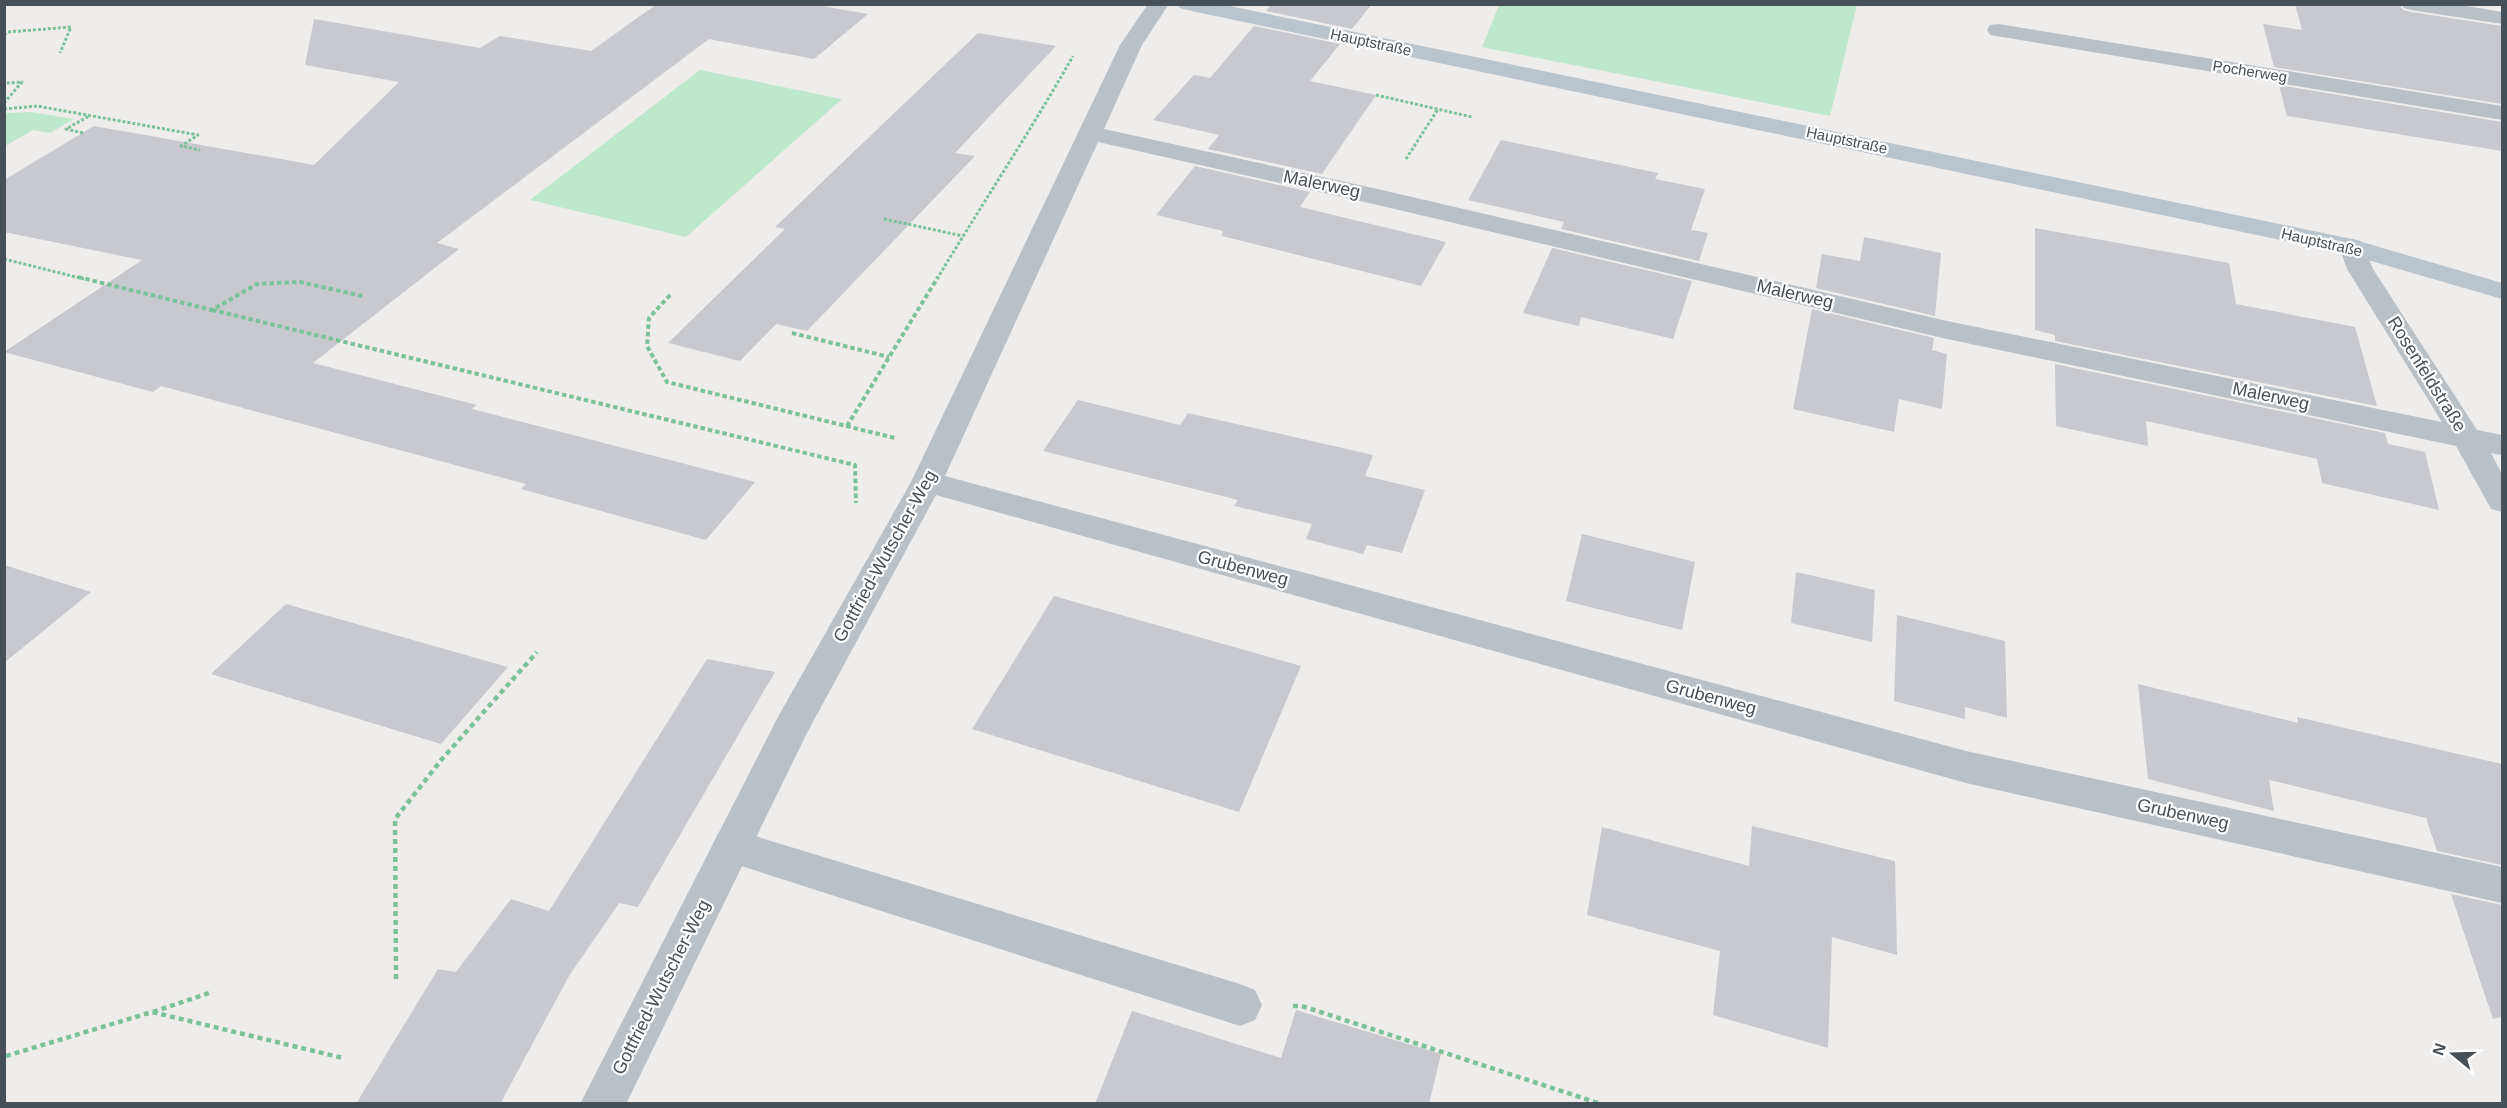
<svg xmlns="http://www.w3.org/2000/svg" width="2507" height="1108" viewBox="0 0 2507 1108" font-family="Arial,sans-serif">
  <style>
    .green { fill: #bee8cc }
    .building { fill: #c7c9ce }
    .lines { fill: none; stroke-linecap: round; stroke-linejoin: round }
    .path-far2 { stroke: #7bc29a; stroke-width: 3; stroke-dasharray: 3 2; stroke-linecap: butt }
    .path-far1 { stroke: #7bc29a; stroke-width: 4; stroke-dasharray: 4.5 3; stroke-linecap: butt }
    .path { stroke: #7bc29a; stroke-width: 4.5; stroke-dasharray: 5 4; stroke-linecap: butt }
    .service { fill: #b9c1c7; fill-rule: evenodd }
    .minor { fill: #b9c1c7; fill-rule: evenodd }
    .secondary { fill: #bac4cc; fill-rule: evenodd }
    .labels { text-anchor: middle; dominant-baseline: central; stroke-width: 4.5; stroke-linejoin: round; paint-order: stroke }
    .far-street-label { font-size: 15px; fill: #475057; stroke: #fff }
    .street-label { font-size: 18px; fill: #475057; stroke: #fff }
  </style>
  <rect width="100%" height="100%" fill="#efecec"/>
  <g class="green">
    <polygon points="1499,5 1499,4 1857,5 1830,116 1482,47"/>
    <polygon points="700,70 842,99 686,237 530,200"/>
    <polygon points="31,112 74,119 50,133 33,130 5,146 5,113"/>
  </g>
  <g class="building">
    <polygon points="657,4 811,4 868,14 814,59 709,39 437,243 459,249 313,363 477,405 472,409 755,482 706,540 521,489 526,484 161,386 153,392 4,352 142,260 4,232 4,180 94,126 314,165 399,82 305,65 314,19 480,48 500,36 591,51"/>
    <polygon points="1272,4 1372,4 1352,29 1266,11"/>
    <polygon points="2295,4 2399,4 2403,10 2411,12 2502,26 2502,104 2274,67 2263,24 2302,30"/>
    <polygon points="1254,26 1340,44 1310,81 1376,95 1322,174 1208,149 1219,135 1153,120 1194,75 1210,78"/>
    <polygon points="978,33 1056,46 955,153 975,156 807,331 776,324 740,361 668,343 785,229 775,227"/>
    <polygon points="2279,85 2502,122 2502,151 2287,116"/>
    <polygon points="1501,140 1658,173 1655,179 1705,189 1691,230 1708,233 1699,261 1561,229 1564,222 1468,200"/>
    <polygon points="1195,166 1310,192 1300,207 1446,242 1421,286 1222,236 1223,231 1156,215"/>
    <polygon points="2035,228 2229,263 2236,304 2355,327 2377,406 2055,341 2055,335 2035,330"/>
    <polygon points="1864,237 1941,253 1935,316 1816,288 1822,254 1860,261"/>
    <polygon points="1552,248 1692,281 1673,339 1581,317 1579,326 1523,313"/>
    <polygon points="1812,309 1934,338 1932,350 1947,354 1942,409 1899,399 1894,432 1793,409"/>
    <polygon points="2055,364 2385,433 2388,444 2425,452 2439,510 2322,483 2317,459 2146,421 2148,446 2056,426"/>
    <polygon points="1078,400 1180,425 1188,413 1373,455 1365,476 1425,490 1402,553 1367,545 1363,554 1306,539 1312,524 1234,506 1238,500 1043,451"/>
    <polygon points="1582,534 1695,562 1682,630 1566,601"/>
    <polygon points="4,565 91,592 4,663"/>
    <polygon points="1796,572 1875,590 1872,642 1791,623"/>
    <polygon points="1054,596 1301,666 1239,812 972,729"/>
    <polygon points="286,604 508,667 441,744 211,674"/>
    <polygon points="1897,615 2005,641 2007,718 1965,707 1965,719 1894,701"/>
    <polygon points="707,659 775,672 638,907 619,903 569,976 500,1104 356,1104 438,969 456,972 511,899 549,911"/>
    <polygon points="2138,684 2298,723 2297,717 2502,764 2502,865 2437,851 2426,818 2269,780 2274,811 2148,779"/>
    <polygon points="1752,826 1895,861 1897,955 1832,937 1828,1048 1713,1015 1720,951 1587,915 1602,827 1749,866"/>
    <polygon points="2451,894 2502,905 2502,1017 2493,1019"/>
    <polygon points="1296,1010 1441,1054 1429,1104 1095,1104 1132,1011 1281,1058"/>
  </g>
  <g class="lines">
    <g class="path-far2">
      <polyline points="4,35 8,32 71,27 60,53"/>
      <polyline points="1376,95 1472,117"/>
      <polyline points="4,103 22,82 7,83"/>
      <polyline points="4,109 37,106 198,135 181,146 200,150"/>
      <polyline points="83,133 66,129 89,116"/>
      <polyline points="1406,159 1438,109"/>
      <polyline points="884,219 963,236"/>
      <polyline points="4,259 84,279"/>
      <path d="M937 279C982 204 1030 132 1073 56"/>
    </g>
    <g class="path-far1">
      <polyline points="78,277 212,310 257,284 300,282 362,296"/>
      <polyline points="670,295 649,318 647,346 667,382 895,438"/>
      <polyline points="212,310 855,465 856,503"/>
      <polyline points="792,333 889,357"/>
      <polyline points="847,426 938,277"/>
    </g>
    <g class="path">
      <polyline points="396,979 395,819 442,759 537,652"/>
      <polyline points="1293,1006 1302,1006 1601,1104"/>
      <polyline points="153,1012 212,992"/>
      <polyline points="6,1056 152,1012 343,1058"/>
    </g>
    <polygon class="service" points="732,829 1240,984 1255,990 1262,1005 1255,1020 1240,1026 732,863 718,858 712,846 718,834"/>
    <g class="minor">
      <polygon points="1148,4 1169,4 1142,45 1104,129 1382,190 1947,321 2442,422 2347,269 2339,247 2343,241 2352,239 2361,241 2373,269 2477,430 2502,435 2502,455 2491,453 2502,474 2502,512 2491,509 2456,446 1947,339 1382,206 1098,142 945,476 1966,751 2502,867 2502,903 1966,783 936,495 807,733 626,1104 580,1104 779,715 911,482 1120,45"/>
      <polygon points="2401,4 2455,4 2502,12 2502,24 2411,10 2404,8"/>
      <polygon points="1998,24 2502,106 2502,120 1990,35 1987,30 1990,25"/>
    </g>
    <polygon class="secondary" points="1177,4 1220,4 2352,239 2502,283 2502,299 2347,254 1187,10 1180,8"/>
  </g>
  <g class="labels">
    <g class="far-street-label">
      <text transform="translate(1371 42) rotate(12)">Hauptstraße</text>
      <text transform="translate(2250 71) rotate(9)">Pocherweg</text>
      <text transform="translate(1847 140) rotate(12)">Hauptstraße</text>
      <text transform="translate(2322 242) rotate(13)">Hauptstraße</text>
    </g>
    <g class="street-label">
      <text transform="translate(1322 184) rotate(12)">Malerweg</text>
      <text transform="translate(1795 294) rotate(13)">Malerweg</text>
      <text transform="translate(2427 374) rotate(58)">Rosenfeldstraße</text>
      <text transform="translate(2271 396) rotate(12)">Malerweg</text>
      <text transform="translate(885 556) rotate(-61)">Gottfried-Wutscher-Weg</text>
      <text transform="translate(1243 568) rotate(15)">Grubenweg</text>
      <text transform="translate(1711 697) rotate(15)">Grubenweg</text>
      <text transform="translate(2183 814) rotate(12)">Grubenweg</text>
      <text transform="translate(661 987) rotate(-63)">Gottfried-Wutscher-Weg</text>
    </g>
  </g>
  <rect width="2507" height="1108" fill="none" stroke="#475057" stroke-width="12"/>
  <g transform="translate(2453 1054) rotate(289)" stroke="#ffffff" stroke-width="4.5" paint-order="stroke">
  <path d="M0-4.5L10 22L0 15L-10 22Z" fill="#475057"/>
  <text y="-9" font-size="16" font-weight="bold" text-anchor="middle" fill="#475057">N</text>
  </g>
</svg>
